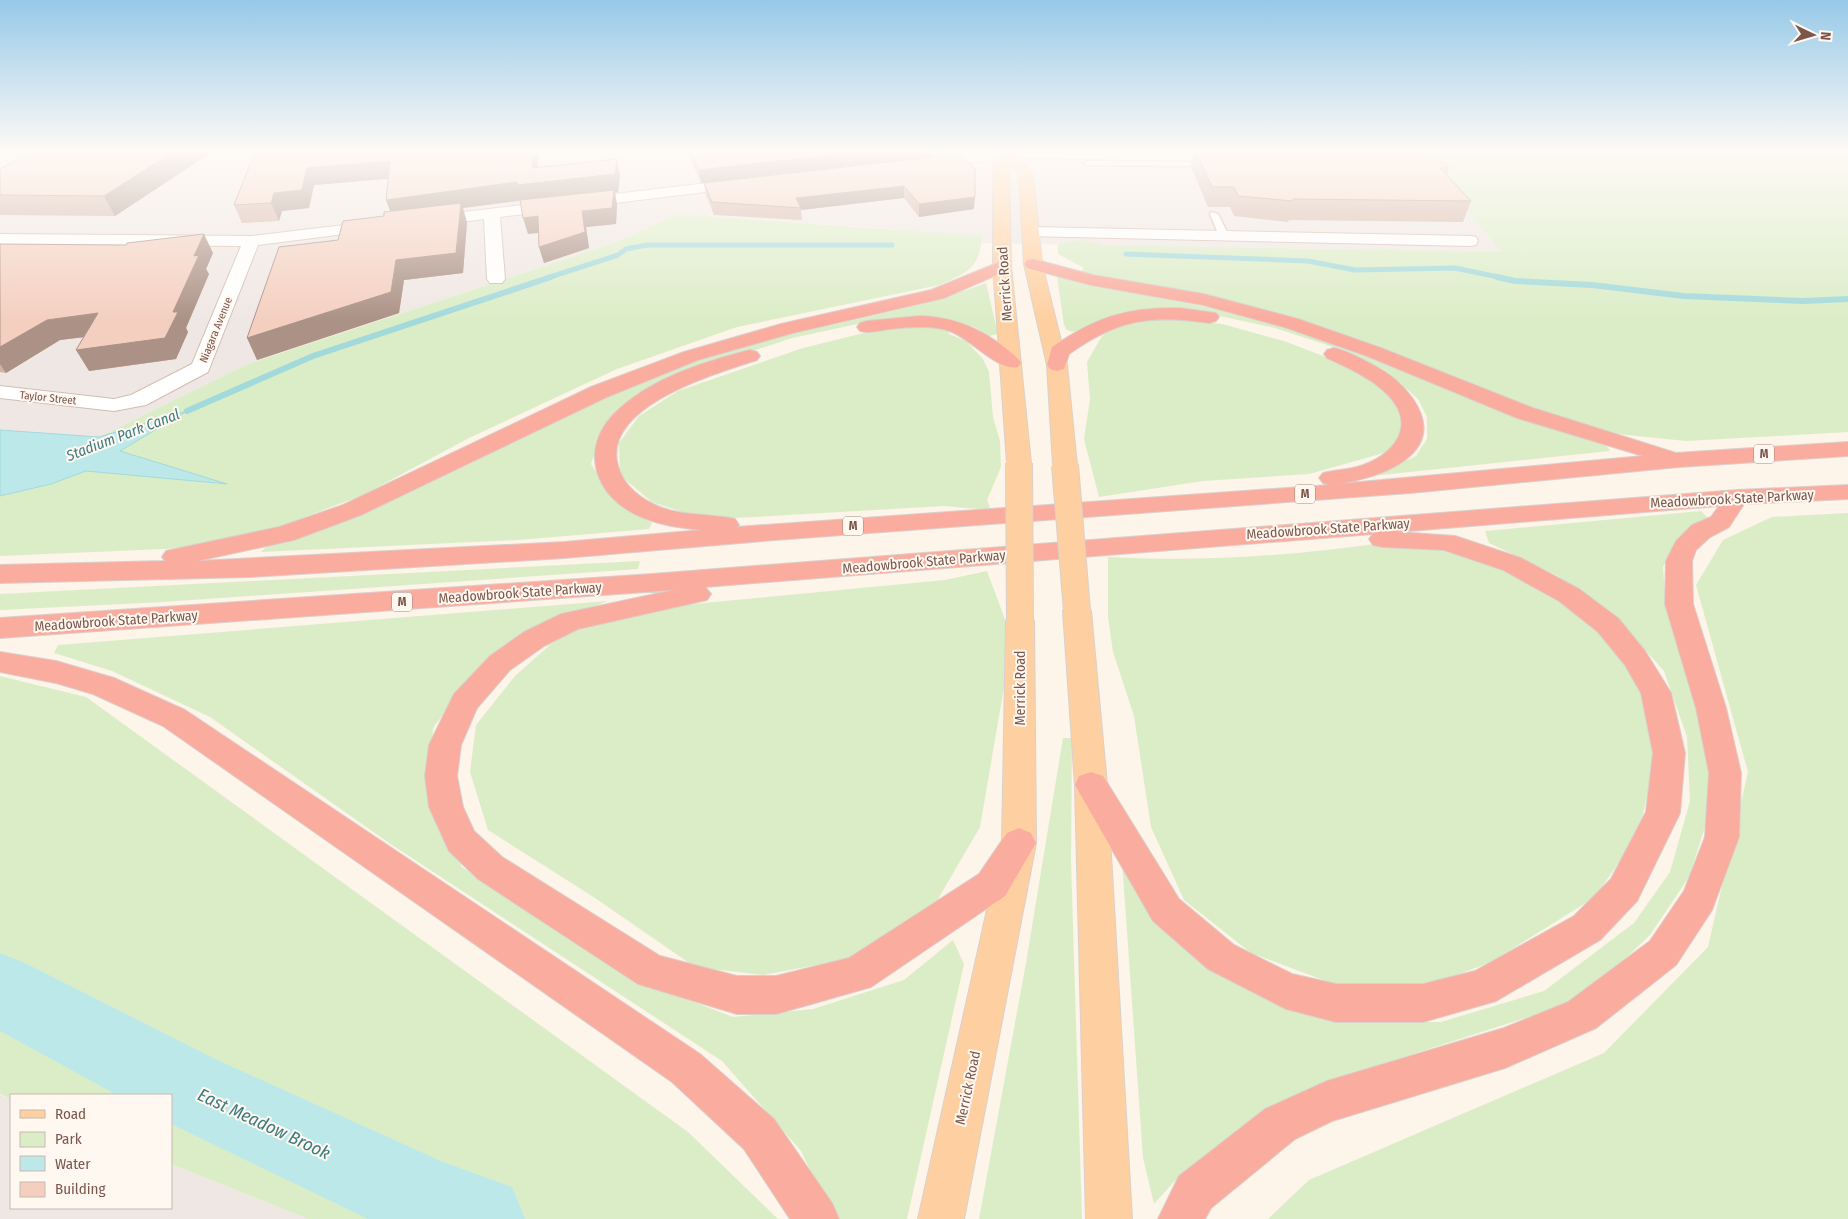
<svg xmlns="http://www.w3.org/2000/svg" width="1848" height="1219" viewBox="0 0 1848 1219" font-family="'Fira Sans Condensed',sans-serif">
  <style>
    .industrial { fill: #efe7e3 }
    .green { fill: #dbedc7 }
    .water { fill: #bde8e9; stroke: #a2d9db }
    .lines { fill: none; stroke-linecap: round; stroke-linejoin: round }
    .stream-far1 { stroke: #a2d9db; stroke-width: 5 }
    .stream { stroke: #a2d9db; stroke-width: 6 }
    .river { fill: #bde8e9; fill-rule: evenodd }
    .lane-casing { stroke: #d4bcb1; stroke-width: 3 }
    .street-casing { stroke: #d4bcb1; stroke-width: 2 }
    .secondary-casing { stroke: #d9bdb1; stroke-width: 2 }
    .primary-casing { stroke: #dad0cd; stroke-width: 2 }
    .highway-casing { stroke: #dad0cd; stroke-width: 2 }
    .lane { fill: #fff; fill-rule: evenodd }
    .street { fill: #fff; fill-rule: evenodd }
    .secondary { fill: #fff; fill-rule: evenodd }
    .primary { fill: #fed0a1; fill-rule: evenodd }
    .highway { fill: #faac9f; fill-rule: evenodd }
    .primary-bridge-casing { stroke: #dad0cd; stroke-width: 28; stroke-linecap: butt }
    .primary-bridge { stroke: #fed0a1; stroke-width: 26 }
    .wall { fill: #d2b2a5 }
    .shaded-wall { fill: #ab9186 }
    .building { fill: #f4cfc0; stroke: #ab9186 }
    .labels { text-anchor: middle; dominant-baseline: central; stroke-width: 4; stroke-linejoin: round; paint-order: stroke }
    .far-street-label { font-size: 11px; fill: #7b564b; stroke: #fff8f1 }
    .shield { fill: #fff8f1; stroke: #a3877d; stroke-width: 1 }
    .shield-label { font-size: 12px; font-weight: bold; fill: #7b564b }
    .street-label { font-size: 14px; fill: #7b564b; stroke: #fff8f1 }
    .water-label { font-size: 15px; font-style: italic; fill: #3d7c80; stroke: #fff8f1 }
    .near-water-label { font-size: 18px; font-style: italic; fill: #3d7c80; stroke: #fff8f1 }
  </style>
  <rect width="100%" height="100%" fill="#fdf4ea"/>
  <g class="industrial">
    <polygon points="0,150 1252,150 1419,153 1503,252 969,243 893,229 677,214 617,242 248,364 99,437 0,430"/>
    <polygon points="0,1095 11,1099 11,1208 171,1208 171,1164 308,1219 0,1219"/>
  </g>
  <g class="green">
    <path d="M1416 150H1848V432L1686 441 1618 434 1550 415 1389 351 1293 318 1206 294 1081 272 1084 268 1058 254V245C1070 239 1089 239 1102 245L1502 252Z"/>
    <path d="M677 214 982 236C980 269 966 273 939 285L737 327 617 369 469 438 363 495 265 532 187 548 0 556V496L51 484 86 471 224 484 120 451 184 412 99 437 248 364 617 242Z"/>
    <polygon points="1057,277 1250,316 1312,335 1604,442 1610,451 1372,476 1416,456 1427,439 1427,417 1418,399 1385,370 1339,349 1275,328 1197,311 1107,319 1073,332 1067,330 1064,325"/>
    <path d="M986 283 998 334 989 336 974 327 949 320 918 317 881 319 792 338 692 371 601 435 591 464 610 492 652 523 649 529 518 540 261 552 267 546C411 505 538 422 677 368 777 329 886 321 986 283Z"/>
    <polygon points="1167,318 1222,324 1284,341 1357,369 1395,398 1405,432 1391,451 1309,474 1203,481 1099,497 1084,439 1090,399 1087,362 1102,336 1116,326"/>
    <polygon points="909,325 947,329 949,334 966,341 983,359 989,372 993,417 1000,441 1001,467 987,500 991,510 944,506 736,518 700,518 652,502 620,475 619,443 639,416 678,391 803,348 876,330"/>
    <polygon points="1701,511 1708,518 1679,536 1663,567 1665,595 1706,743 1712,805 1689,877 1650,935 1613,970 1563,1006 1369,1068 1255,1116 1181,1174 1154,1204 1143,1158 1122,861 1205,963 1273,1003 1348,1022 1441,1022 1544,991 1634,923 1670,872 1690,801 1687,737 1664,671 1617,618 1556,575 1489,543 1485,531"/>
    <polygon points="1848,513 1848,1219 1268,1219 1309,1180 1604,1053 1708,947 1748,772 1696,585 1723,540 1772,517"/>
    <path d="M1382 543 1431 546 1497 565 1587 614 1641 684 1656 754 1639 833 1595 897 1491 962 1438 982 1342 987 1251 953 1184 900 1151 827 1134 716 1113 652 1108 617V557C1200 562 1291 556 1382 543Z"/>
    <polygon points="640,561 638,569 163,602 0,610 0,594"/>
    <polygon points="987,571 1006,622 1004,687 980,827 931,911 870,955 763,975 695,967 595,898 488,830 470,772 476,725 515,676 551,644 578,629 684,605 945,580"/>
    <polygon points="608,601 518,635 474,673 433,728 428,804 462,867 642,982 733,1017 813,1009 904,980 953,940 964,964 907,1219 833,1219 801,1151 722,1061 389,843 210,717 112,671 54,653 58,645"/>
    <polygon points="0,676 86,697 688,1132 778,1219 308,1219 171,1164 171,1095 11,1095 11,1099 0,1094"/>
    <polygon points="1063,738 1072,738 1071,861 1082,1219 979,1219 1026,963"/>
  </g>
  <polygon class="water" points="187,411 120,451 227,484 86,471 51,484 0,496 0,430 99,437"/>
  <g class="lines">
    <g class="stream-far1">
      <polyline points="1126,254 1308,261 1355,270 1455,268 1503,278"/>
      <polyline points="547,278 618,255 626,249 647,245 892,245"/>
    </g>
    <g class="stream">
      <polyline points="1497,277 1515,281 1592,285 1684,296 1803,301 1848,299"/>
      <polyline points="187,411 313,356 551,277"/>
    </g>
    <polygon class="river" points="0,953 27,964 215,1059 443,1162 512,1187 525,1219 368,1219 171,1124 171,1095 117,1095 0,1031"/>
    <defs>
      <g id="lane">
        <polygon points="1088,161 1189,162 1193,164 1189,166 1085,165 1084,163"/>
        <polygon points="1211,212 1218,214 1229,236 1227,238 1219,236 1210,214"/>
      </g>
      <g id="street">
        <polygon points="1007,150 1229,153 1236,157 1229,161 1009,158 928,167 921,163 928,159"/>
        <polygon points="741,179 746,181 749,184 746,187 500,217 505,279 502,283 490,283 487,279 484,219 429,226 421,221 429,216"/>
        <polygon points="378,221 386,226 384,229 258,245 208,372 146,405 114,411 0,398 0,386 114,399 131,395 192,364 241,246 0,244 0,234 251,236"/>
        <polygon points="1031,227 1470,236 1476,237 1478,241 1476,245 1470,246 1025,236 1023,232 1025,228"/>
      </g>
      <path id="secondary" d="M955 150H1010L1016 154C1011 161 960 157 955 150Z"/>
      <g id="primary">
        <polygon points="1004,150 1018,150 1016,153 1033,175 1042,264 1067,365 1077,465 1073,470 1065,472 1057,470 1053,465 1047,365 1024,264 1019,175 1009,163 1011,266 1031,463 1027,468 1019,470 1011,468 1007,463 993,266 993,165"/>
        <polygon points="1077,602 1087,604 1091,611 1107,785 1132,1219 1086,1219 1075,785 1063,611 1067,604"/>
        <polygon points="1020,611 1030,614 1034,621 1036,843 964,1219 918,1219 1002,843 1006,621 1010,614"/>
      </g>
      <g id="highway">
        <path d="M1033 259 1093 275 1204 294 1298 319 1381 348 1533 408 1676 453 1848 442V456L1679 467 1410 493 775 540 564 558 250 577 0 583V565L165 561 162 557 166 551 279 527 343 505 591 387 684 352 781 324 931 290 1002 261 1008 262 1011 266 1008 270 944 298 793 333 698 360 607 397 361 515 294 540 197 561 564 542 702 530C680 528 659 525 639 516 596 497 579 451 613 415 648 379 703 362 750 350L757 352 760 356 757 360C717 373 601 406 618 466 623 484 637 496 653 504 678 517 708 513 735 519L739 525 737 527 1329 485 1323 483 1319 478 1323 473C1334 470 1346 470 1357 467 1393 457 1419 426 1387 394 1370 377 1348 368 1327 358L1324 354 1327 350 1334 348C1347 351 1360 358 1373 365 1389 373 1402 384 1413 399 1450 454 1380 478 1338 484L1643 456 1517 418 1367 356 1284 327 1203 305 1091 285 1027 268 1024 264 1027 260Z"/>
        <path d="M1180 308 1216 313 1219 317 1216 321 1209 323C1150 314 1117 320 1069 354L1064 369 1057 371 1050 369 1047 365 1052 347C1097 317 1126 307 1180 308Z"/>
        <path d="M920 316C952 317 978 327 1004 347 1010 352 1017 356 1021 363L1018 367C999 372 972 340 952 332 934 325 910 327 891 329 880 330 870 334 860 331L857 327 860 323 867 321Z"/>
        <polygon points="1848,485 1848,499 1744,504 1729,527 1710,537 1696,550 1692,561 1693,604 1726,708 1741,773 1739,837 1712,910 1676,965 1596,1028 1505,1068 1332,1121 1295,1139 1211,1208 1205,1219 1158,1219 1179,1176 1265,1109 1327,1081 1504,1028 1568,1002 1650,941 1684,891 1705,837 1709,773 1696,708 1665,604 1666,561 1676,541 1692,525 1711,517 1719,506 1397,532 1455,536 1521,558 1579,589 1618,618 1645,651 1671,693 1685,753 1680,813 1637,901 1600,940 1496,1001 1423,1022 1336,1022 1286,1009 1208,969 1153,921 1075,785 1079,776 1091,772 1103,776 1179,899 1234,945 1292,974 1336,984 1423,984 1475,971 1574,916 1611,879 1646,812 1653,753 1641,693 1625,665 1598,632 1559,601 1503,570 1444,550 1382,547 1373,545 1369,539 1373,534 705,587 711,594 707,600 578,629 544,646 510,670 477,708 461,745 457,776 463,807 474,831 502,857 660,956 737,976 776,976 849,958 979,874 1007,833 1019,828 1031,833 1036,843 1005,896 871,987 776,1014 737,1014 638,984 478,879 449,851 429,807 425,776 429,745 454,694 490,656 524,632 561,614 674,590 0,638 0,618 652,574 1737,490"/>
        <polygon points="0,652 56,661 114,678 185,710 700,1054 774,1119 832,1203 839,1219 790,1219 744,1149 672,1082 163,726 93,694 56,683 0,672"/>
      </g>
    </defs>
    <use href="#lane" class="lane-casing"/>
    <use href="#street" class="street-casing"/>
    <use href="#secondary" class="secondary-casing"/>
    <use href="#primary" class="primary-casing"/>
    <use href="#highway" class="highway-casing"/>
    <use href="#lane" class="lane"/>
    <use href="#street" class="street"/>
    <use href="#secondary" class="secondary"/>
    <use href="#primary" class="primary"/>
    <use href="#highway" class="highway"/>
    <defs>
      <g id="primary-bridge">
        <polyline points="1019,463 1020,621"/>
        <polyline points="1065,465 1077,611"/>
      </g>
    </defs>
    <use href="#primary-bridge" class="primary-bridge-casing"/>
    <use href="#primary-bridge" class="primary-bridge"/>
  </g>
  <g class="wall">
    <polygon points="215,150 115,216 0,215 0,169"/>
    <polygon points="539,150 538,167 617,159 620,176 618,192 615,193 617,205 616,224 586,227 589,248 544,263 539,247 539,233 528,234 521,201 463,208 467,223 463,273 404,280 399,313 257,360 338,240 384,216 390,211 386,200 388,179 314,185 309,208 282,211 279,221 242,223 234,205 251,162"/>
    <polygon points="688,150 931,150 931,157 701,183 688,153"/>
    <polygon points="1184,150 1432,150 1449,168 1447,176 1471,201 1463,222 1289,220 1288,222 1234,216 1230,207 1208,207 1191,167 1194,150"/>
    <polygon points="942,156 974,209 919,217 904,198 801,210 802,220 714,215 706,195 704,183"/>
    <polygon points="0,244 213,253 206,269 209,274 186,328 188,332 176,359 89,371 84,337 60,340 6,373 0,372"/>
  </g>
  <g class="shaded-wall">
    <polygon points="176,150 215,150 115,216 104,196"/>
    <polygon points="533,150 539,150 536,183 617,159 620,176 618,192 615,193 617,205 616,224 586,227 589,248 544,263 539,247 585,232 522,200 463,208 467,223 463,273 404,280 399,313 257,360 247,338 393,218 386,200 532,168"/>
    <polygon points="875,150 931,150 931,157 701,183 699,170"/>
    <polygon points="390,161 396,178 314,185 309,208 282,211 279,221 271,203 274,193 307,168"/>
    <polygon points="904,186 904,198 801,210 801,208 796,198"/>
    <polygon points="975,197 974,209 919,217 919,204"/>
    <polygon points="538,216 542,232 528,234 523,218"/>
    <polygon points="204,234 213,253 206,269 209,274 186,328 188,332 176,359 89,371 76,350 173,312 194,256"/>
    <polygon points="98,313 110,334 60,340 6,373 0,364 0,347 47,320"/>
  </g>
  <g class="building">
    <polygon points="35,150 176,150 104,196 0,195 0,169"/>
    <polygon points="259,150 533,150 532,168 617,159 615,174 518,185 517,182 386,200 390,161 307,168 302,190 274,193 271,203 234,205 251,162"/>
    <polygon points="690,150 875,150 699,170"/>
    <polygon points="1195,150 1432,150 1449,168 1440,168 1471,201 1293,199 1293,201 1238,196 1234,187 1212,187"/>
    <polygon points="942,156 964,158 975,169 975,197 919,204 904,186 796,198 801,208 712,202 704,183"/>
    <polygon points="614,190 612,208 582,211 585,232 539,247 538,216 523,218 520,200"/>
    <polygon points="461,203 456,253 396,260 391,292 247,338 279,247 338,240 343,221 384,216 384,212"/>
    <polygon points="204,234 194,256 199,255 173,312 178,312 165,338 76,350 98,313 47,320 0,347 0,244 126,245 127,243"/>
  </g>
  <linearGradient id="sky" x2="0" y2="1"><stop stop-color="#97c9e8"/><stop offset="0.47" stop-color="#fefaf6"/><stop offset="1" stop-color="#fefaf6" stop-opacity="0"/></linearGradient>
  <rect width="1848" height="321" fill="url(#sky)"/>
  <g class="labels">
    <g class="far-street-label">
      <text transform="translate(216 330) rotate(-68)">Niagara Avenue</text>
      <text transform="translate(48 398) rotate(6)">Taylor Street</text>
    </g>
    <g class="shield">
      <rect x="1754" y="444.5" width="20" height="19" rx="4"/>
      <rect x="1295" y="484.5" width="20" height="19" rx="4"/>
      <rect x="843" y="516.5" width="20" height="19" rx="4"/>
      <rect x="392" y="592.5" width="20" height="19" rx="4"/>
    </g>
    <g class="shield-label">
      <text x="1764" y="454">M</text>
      <text x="1305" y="494">M</text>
      <text x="853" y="526">M</text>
      <text x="402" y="602">M</text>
    </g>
    <g class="street-label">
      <text transform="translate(1005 284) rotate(-94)">Merrick Road</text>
      <text transform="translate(1732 499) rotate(-3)">Meadowbrook State Parkway</text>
      <text transform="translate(1328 529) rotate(-4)">Meadowbrook State Parkway</text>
      <text transform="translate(924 562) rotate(-5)">Meadowbrook State Parkway</text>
      <text transform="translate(520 593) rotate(-4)">Meadowbrook State Parkway</text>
      <text transform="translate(116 621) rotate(-4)">Meadowbrook State Parkway</text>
      <text transform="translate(1020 688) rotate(-90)">Merrick Road</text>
      <text transform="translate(968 1088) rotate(-78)">Merrick Road</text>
    </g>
    <g class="water-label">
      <text transform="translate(123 435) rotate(-21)">Stadium Park Canal</text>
    </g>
    <g class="near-water-label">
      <text transform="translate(264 1124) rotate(25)">East Meadow Brook</text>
    </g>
  </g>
  <rect x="10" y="1094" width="162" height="115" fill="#fff8f1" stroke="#cab7af"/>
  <rect x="20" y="1110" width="25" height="8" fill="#fed0a1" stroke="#cab7af"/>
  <text x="55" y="1119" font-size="15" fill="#7b564b">Road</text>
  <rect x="20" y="1132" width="25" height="15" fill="#dbedc7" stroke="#cab7af"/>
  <text x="55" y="1144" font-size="15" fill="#7b564b">Park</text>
  <rect x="20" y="1156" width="25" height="15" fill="#bde8e9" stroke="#cab7af"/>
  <text x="55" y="1169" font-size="15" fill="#7b564b">Water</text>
  <rect x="20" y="1182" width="25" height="15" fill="#f4cfc0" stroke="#cab7af"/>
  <text x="55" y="1194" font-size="15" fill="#7b564b">Building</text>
  <g transform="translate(1813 35) rotate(95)" stroke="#fff8f1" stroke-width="4" paint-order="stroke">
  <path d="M0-4L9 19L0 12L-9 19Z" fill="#7b564b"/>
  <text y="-8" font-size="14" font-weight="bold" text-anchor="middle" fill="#7b564b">N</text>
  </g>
</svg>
